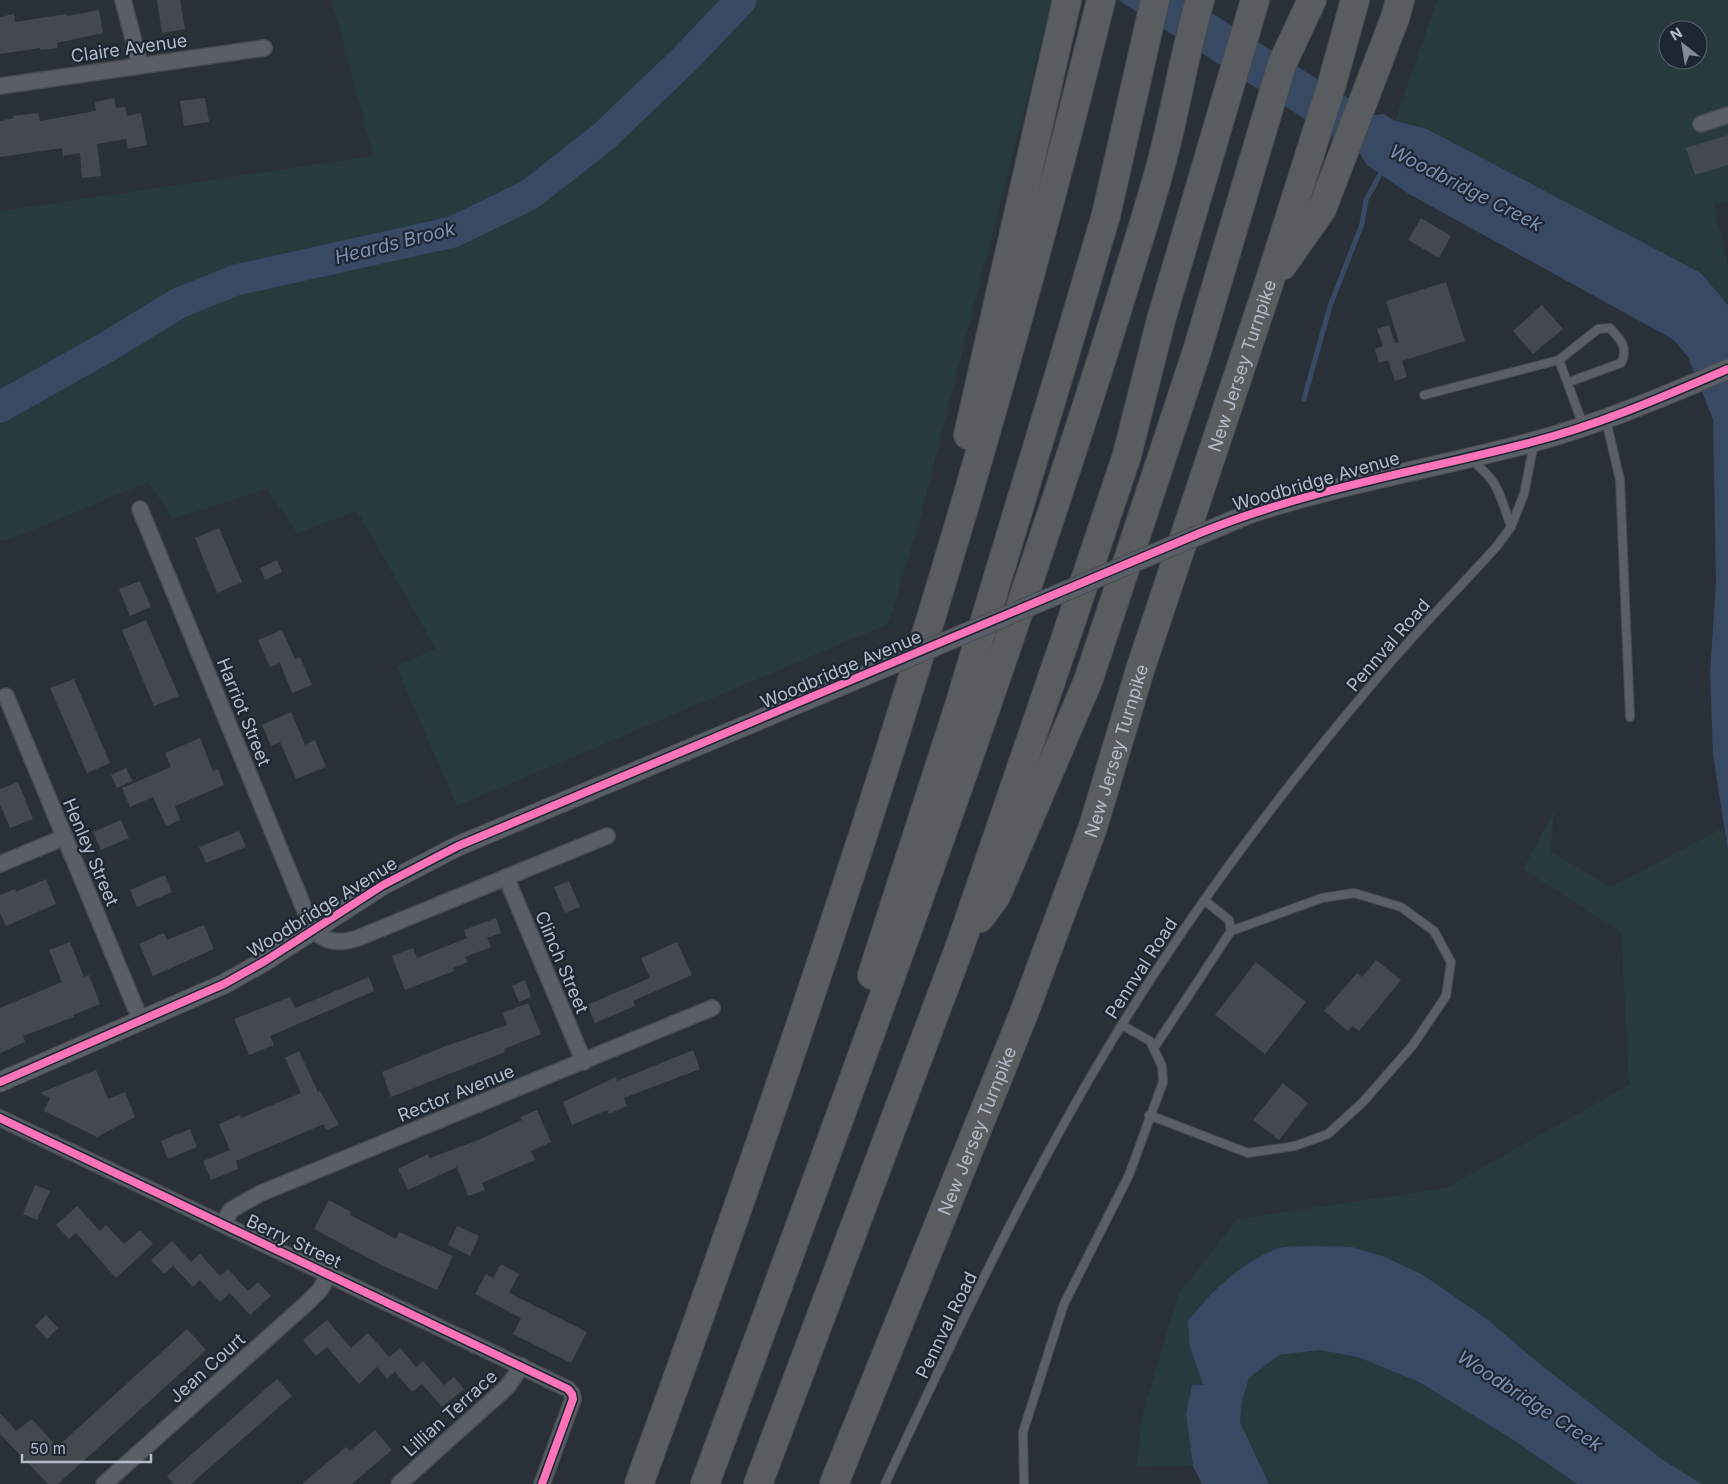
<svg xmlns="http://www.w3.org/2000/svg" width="1728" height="1484" viewBox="0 0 1728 1484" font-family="Inter,sans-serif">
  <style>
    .green { fill: #273a3e; fill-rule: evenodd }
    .water { fill: #384963 }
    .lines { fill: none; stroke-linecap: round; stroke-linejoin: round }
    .stream { stroke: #384963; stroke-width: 5 }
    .river { stroke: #384963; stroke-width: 31 }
    .building { fill: #444950 }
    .service-casing { stroke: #484c53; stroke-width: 10 }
    .minor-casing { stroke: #484c53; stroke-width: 18 }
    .tertiary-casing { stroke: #484c53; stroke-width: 21 }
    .motorway-casing { stroke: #474c53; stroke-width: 30 }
    .service { stroke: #5a5e66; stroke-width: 8 }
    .minor { stroke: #5a5e66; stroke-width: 15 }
    .tertiary { stroke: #5a5e66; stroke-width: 19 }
    .motorway { stroke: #5a5d60; stroke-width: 28 }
    .tertiary-bridge-casing { stroke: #484c53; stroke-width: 21; stroke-linecap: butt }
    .tertiary-bridge { stroke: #5a5e66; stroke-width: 19 }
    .cycleway-casing { stroke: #1d2633; stroke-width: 11 }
    .cycleway { stroke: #fb73b8; stroke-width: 8 }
    .labels { text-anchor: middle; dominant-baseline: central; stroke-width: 4.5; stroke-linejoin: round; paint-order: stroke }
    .street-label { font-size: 18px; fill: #b4bcc9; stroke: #1d2633 }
    .water-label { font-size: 19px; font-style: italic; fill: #7c92b1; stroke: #1d2633 }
  </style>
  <rect width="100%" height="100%" fill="#2a3038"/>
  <g class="green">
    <polygon points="332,0 1052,0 918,526 888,624 457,806 396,666 436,649 357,511 297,533 267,489 173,519 148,482 11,539 0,540 0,211 373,156"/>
    <path d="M1437 0H1728V201L1714 205 1728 265V305L1701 273 1427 129 1395 121ZM1668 30H1698V60H1668Z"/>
    <polygon points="1554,811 1551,852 1611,887 1723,828 1728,852 1728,1484 1702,1484 1663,1460 1536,1361 1487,1319 1422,1275 1352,1247 1275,1249 1190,1347 1203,1385 1186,1414 1193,1466 1136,1467 1142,1417 1178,1295 1237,1219 1446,1188 1629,1085 1621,932 1523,869"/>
    <polygon points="1320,1350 1358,1357 1419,1382 1512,1439 1577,1484 1269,1484 1240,1422 1242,1401 1249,1377 1279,1355"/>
  </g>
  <g class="water">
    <polygon points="1118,0 1191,0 1375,115 1384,114 1395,121 1427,129 1701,273 1728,305 1728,852 1713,754 1710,673 1716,583 1713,419 1688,357 1674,340 1409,194 1367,165 1360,154"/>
    <path d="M1312 1246 1352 1247 1385 1257 1423 1275 1487 1319 1536 1361 1663 1460 1702 1484H1577L1512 1439 1419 1382 1358 1357 1320 1350 1279 1355 1249 1378 1242 1401 1240 1422 1269 1484H1202L1193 1466 1186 1414 1192 1385H1203L1190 1347 1188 1321C1211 1292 1238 1265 1274 1250 1284 1245 1301 1247 1312 1246Z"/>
  </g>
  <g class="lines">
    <polyline class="stream" points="1304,399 1330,306 1362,224 1366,200 1383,169"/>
    <polyline class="river" points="0,407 105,348 179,303 236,280 453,232 529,195 602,138 685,59 741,0"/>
  </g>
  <g class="building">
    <polygon points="157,0 180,0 185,29 162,33"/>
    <polygon points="99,10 103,33 57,43 58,48 40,50 40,48 0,54 0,17 14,14 15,22 66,14 67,16"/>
    <polygon points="114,98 116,108 125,107 127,116 141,113 147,145 128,149 126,139 97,144 101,176 82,178 80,153 63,156 62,148 0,157 0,121 13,118 13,116 38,113 40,121 96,111 95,102"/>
    <polygon points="205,98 209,122 184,126 180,101"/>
    <polygon points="1728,135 1728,165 1695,175 1686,148"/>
    <polygon points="1421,218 1451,236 1439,258 1408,240"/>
    <polygon points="1446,282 1465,341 1402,361 1407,377 1395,381 1388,360 1379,363 1375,349 1383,346 1377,329 1389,325 1395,343 1399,342 1386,301"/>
    <polygon points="1542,305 1563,329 1533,354 1513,331"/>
    <polygon points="219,528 242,582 217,593 195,538"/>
    <polygon points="277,560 282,572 265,580 260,568"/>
    <polygon points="140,581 151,607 130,616 119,589"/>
    <polygon points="146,620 179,696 154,706 122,630"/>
    <polygon points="282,630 295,659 300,657 312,685 292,693 280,663 270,667 258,640"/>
    <polygon points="74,679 110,763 87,773 50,688"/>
    <polygon points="291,712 305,745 315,740 326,767 296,779 280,742 271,746 262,725"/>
    <polygon points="200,738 213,771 218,769 224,785 175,806 180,820 166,826 153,797 130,807 122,788 171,767 165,753"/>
    <polygon points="126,768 132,781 117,788 111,775"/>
    <polygon points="18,782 33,819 10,828 0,804 0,789"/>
    <polygon points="121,820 129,838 101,850 93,832"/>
    <polygon points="239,831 246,847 206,863 199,847"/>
    <polygon points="165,875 172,892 137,907 130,890"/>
    <polygon points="46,879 56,904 6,926 0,913 0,895 15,889 16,892"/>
    <polygon points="569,881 580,907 565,913 554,887"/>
    <polygon points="496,918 501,933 487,938 491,947 465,957 468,962 453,968 454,971 405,990 392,956 413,948 417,958 467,938 464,930"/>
    <polygon points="204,925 214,949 153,976 139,944 164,933 167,940"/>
    <polygon points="70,942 84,977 89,975 100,1004 73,1015 74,1017 23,1036 25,1042 0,1053 0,1008 62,982 49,950"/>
    <polygon points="677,942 692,975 633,1001 635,1006 595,1023 587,1005 650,978 641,958"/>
    <polygon points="1376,960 1401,980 1359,1031 1353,1026 1348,1031 1324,1011 1357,973 1362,977"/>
    <polygon points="1256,962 1306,1002 1265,1054 1215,1015"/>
    <polygon points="369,977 374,991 270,1036 274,1045 249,1055 234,1019 290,997 295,1008"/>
    <polygon points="525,980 531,997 519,1002 512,986"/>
    <polygon points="528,1003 541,1034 504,1049 505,1052 391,1097 382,1072 446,1046 507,1025 502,1013"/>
    <polygon points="693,1050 700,1069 624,1098 627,1106 609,1114 607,1110 572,1125 563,1102 616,1077 617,1081"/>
    <polygon points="299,1051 318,1092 320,1091 339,1125 326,1130 324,1124 236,1161 238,1169 211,1180 203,1161 230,1150 219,1124 240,1115 241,1118 301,1093 285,1058"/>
    <polygon points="96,1070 108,1099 125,1092 135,1117 97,1137 44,1111 50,1098 40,1093"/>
    <polygon points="1283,1083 1308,1103 1279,1140 1253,1120"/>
    <polygon points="537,1110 551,1142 531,1151 535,1160 482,1183 485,1190 468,1196 457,1167 408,1190 398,1169 428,1154 430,1158 478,1140 522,1120 520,1117"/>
    <polygon points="190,1129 197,1147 168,1159 161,1141"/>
    <polygon points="35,1185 50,1191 37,1220 23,1214"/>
    <polygon points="329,1200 351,1212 350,1215 396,1239 399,1232 453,1256 437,1290 383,1266 314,1229"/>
    <polygon points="77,1206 100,1231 106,1225 124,1244 140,1230 153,1244 116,1278 76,1233 69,1239 56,1225"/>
    <polygon points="457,1226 479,1236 470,1256 448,1245"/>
    <polygon points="172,1241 191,1262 200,1254 220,1276 228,1269 248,1291 258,1282 271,1296 250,1315 230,1293 220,1302 200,1280 193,1287 173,1266 164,1274 151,1260"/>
    <polygon points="501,1264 519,1274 509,1293 587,1332 571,1363 513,1334 521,1318 475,1294 486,1274 493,1278"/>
    <polygon points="46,1315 58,1328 47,1339 35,1326"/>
    <polygon points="327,1320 351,1348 368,1333 389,1357 400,1348 416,1367 423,1361 444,1385 454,1377 464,1389 442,1407 422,1384 412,1392 395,1372 387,1379 377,1367 359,1384 327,1347 316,1356 303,1340"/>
    <polygon points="187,1329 206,1350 58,1484 48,1484 0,1434 0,1413 16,1431 32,1419 57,1447"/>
    <polygon points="277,1379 292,1396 191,1484 174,1484 167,1476"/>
    <polygon points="375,1430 392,1450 352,1484 302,1484 346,1447 350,1451"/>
  </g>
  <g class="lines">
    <defs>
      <g id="service">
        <path d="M1559 360 1598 329 1610 328C1620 339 1629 348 1621 363L1569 382"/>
        <polyline points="1424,395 1559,360 1583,425"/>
        <polyline points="1606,420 1620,480 1630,717"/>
        <path d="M1471 460C1499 481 1500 495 1511 527L1524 494 1534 443"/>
        <polyline points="1154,1048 1231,931 1229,920 1204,900"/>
        <polyline points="1149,1115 1248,1153 1295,1146 1328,1134 1363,1102 1413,1045 1446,996 1451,962 1434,931 1401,907 1354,893 1322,898 1231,931"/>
        <path d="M885 1484C958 1329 1031 1172 1121 1026 1200 898 1292 777 1390 663 1424 623 1462 585 1497 546L1511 527"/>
        <polyline points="1024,1484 1023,1432 1064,1304 1129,1175 1163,1082 1162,1066 1150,1041 1122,1025"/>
      </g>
      <g id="minor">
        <polyline points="123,0 140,65"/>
        <polyline points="0,86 264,48"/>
        <polyline points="1701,124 1728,115"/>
        <path d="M140 509 313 930C326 943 340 944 358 938L607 836"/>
        <polyline points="6,696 141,1021"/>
        <polyline points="0,864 65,837"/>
        <polyline points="506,877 584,1062"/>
        <polyline points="0,1118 568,1389 572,1394 573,1399 542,1484"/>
        <polyline points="223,1224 231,1210 259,1194 712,1008"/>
        <polyline points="104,1484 307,1303 320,1290 329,1274"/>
        <polyline points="399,1484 507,1387 522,1366"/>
      </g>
      <g id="tertiary">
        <path d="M1251 513C1344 483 1439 467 1533 442 1600 424 1665 396 1728 369"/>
        <polyline points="0,1082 224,984 265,961 383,885 458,846 864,676"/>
      </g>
      <g id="motorway">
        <polyline points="1282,266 1322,209 1395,18 1400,0"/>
        <polyline points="968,435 1067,0"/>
        <polyline points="980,918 996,896 1088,681 1197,351 1282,64 1312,0"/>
        <polyline points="872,975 959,706 1059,375 1106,215 1155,0"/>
        <path d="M639 1484C817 997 978 504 1101 0"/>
        <path d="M705 1484C849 1093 995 702 1119 304 1134 254 1151 204 1164 153 1177 102 1185 51 1200 0"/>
        <polyline points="758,1484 960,946 1064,643 1127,455 1161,320 1255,0"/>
        <path id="s1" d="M834 1484 1024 1013 1093 827 1140 670 1268 286 1331 87 1355 0"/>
      </g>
    </defs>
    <use href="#service" class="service-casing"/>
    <use href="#minor" class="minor-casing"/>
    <use href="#tertiary" class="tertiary-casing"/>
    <use href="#motorway" class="motorway-casing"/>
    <use href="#service" class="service"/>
    <use href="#minor" class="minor"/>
    <use href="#tertiary" class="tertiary"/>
    <use href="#motorway" class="motorway"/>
    <defs>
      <polyline id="tertiary-bridge" points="864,676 1251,513"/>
    </defs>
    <use href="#tertiary-bridge" class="tertiary-bridge-casing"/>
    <use href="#tertiary-bridge" class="tertiary-bridge"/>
    <defs>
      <g id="cycleway">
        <path d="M0 1082 224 984 265 961 383 885 458 846 1200 533C1307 489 1421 471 1532 442 1599 425 1665 396 1728 369"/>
        <polyline points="0,1118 568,1389 572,1394 573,1399 542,1484"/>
      </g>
    </defs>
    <use href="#cycleway" class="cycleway-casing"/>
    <use href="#cycleway" class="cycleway"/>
  </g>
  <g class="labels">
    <g class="street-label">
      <text transform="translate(129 48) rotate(-8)">Claire Avenue</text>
      <text stroke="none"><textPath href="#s1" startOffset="1191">New Jersey Turnpike</textPath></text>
      <text transform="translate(1316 481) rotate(-16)">Woodbridge Avenue</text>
      <text transform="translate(1388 645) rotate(-49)">Pennval Road</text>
      <text transform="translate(841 669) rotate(-23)">Woodbridge Avenue</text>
      <text transform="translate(244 712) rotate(68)">Harriot Street</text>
      <text stroke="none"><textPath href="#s1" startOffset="786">New Jersey Turnpike</textPath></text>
      <text transform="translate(91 852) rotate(67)">Henley Street</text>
      <text transform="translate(322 907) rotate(-32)">Woodbridge Avenue</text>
      <text transform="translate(562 962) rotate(67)">Clinch Street</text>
      <text transform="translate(1141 968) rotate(-57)">Pennval Road</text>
      <text transform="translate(456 1093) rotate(-22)">Rector Avenue</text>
      <text stroke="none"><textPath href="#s1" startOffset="381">New Jersey Turnpike</textPath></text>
      <text transform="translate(294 1241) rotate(25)">Berry Street</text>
      <text transform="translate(946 1325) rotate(-64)">Pennval Road</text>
      <text transform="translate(207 1368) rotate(-42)">Jean Court</text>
      <text transform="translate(450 1413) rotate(-42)">Lillian Terrace</text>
    </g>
    <g class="water-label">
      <text transform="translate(1466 188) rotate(27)">Woodbridge Creek</text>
      <text transform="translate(395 243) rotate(-14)">Heards Brook</text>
      <text transform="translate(1530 1401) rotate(33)">Woodbridge Creek</text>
    </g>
  </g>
  <g transform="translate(1683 45) rotate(329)"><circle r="24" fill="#1d2633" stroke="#59626f"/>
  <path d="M0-4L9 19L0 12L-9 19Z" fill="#848b96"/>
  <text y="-8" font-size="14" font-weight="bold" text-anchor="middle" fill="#b4bcc9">N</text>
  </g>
  <path d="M22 1454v8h129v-8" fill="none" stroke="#b4bcc9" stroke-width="2.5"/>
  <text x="30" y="1454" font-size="15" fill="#b4bcc9" stroke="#1d2633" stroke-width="4" paint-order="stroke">50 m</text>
</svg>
